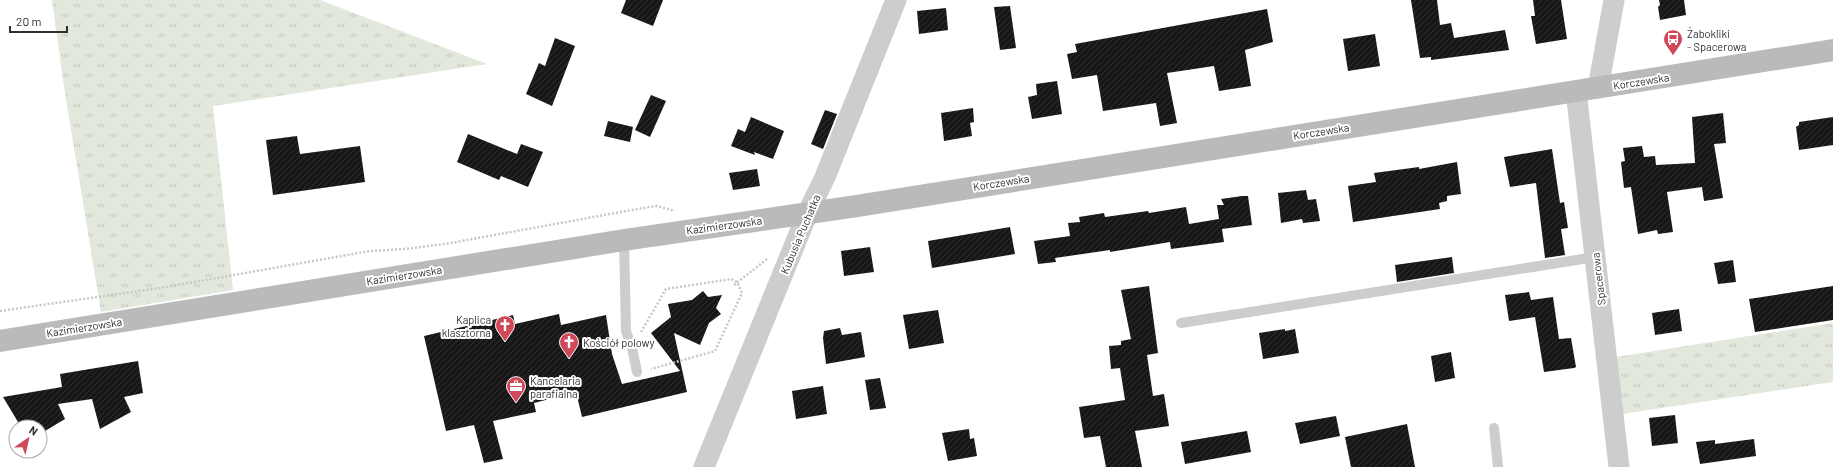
<svg xmlns="http://www.w3.org/2000/svg" width="1833" height="467" viewBox="0 0 1833 467" font-family="Barlow,sans-serif">
  <style>
    .grass { fill: url(#grass-tufts) }
    .building { fill: url(#building-hatch) }
    .lines { fill: none; stroke-linecap: round; stroke-linejoin: round }
    .path { stroke: #c7c7c7; stroke-width: 2.5; stroke-dasharray: 2 2; stroke-linecap: butt }
    .lane { stroke: #cdcdcd; stroke-width: 10 }
    .street { stroke: #cdcdcd; stroke-width: 21 }
    .secondary { stroke: #bababa; stroke-width: 22 }
    .labels { text-anchor: middle; dominant-baseline: central; stroke-width: 4; stroke-linejoin: round; paint-order: stroke }
    .poi-label { font-size: 11px; fill: #303030; stroke: #fff; text-anchor: start }
    .street-label { font-size: 11px; fill: #303030; stroke: #fff }
  </style>
  <defs>
    <pattern id="grass-tufts" width="24" height="20" patternUnits="userSpaceOnUse"><rect width="24" height="20" fill="#e3e8dd"/><path d="M3 7l-1-3M5 7V3M7 7l1-3M15 17l-1-3M17 17v-4M19 17l1-3" fill="none" stroke="#c3c7be"/></pattern>
    <pattern id="building-hatch" width="6" height="6" patternUnits="userSpaceOnUse"><rect width="6" height="6" fill="#171717"/><path d="M-1 1l2-2M0 6l6-6M5 7l2-2" fill="none" stroke="#303030"/></pattern>
  </defs>
  <rect width="100%" height="100%" fill="#fff"/>
  <g class="grass">
    <polygon points="52,0 320,0 487,64 213,106 233,290 101,312 64,87"/>
    <polygon points="1833,323 1833,382 1622,414 1616,357"/>
  </g>
  <g class="building">
    <polygon points="626,0 663,0 653,26 621,13"/>
    <polygon points="1411,0 1437,0 1440,25 1451,23 1454,38 1505,30 1509,50 1431,60 1431,57 1420,58"/>
    <polygon points="1533,0 1561,0 1567,39 1536,44 1531,16 1535,16"/>
    <polygon points="1659,0 1684,0 1686,15 1660,20 1658,7 1660,5"/>
    <polygon points="1010,6 1016,48 1000,50 994,7"/>
    <polygon points="946,8 948,30 919,34 917,11"/>
    <polygon points="1267,9 1273,42 1245,50 1251,86 1219,91 1214,66 1167,73 1177,123 1160,126 1156,103 1103,111 1097,75 1072,79 1067,54 1077,52 1075,44"/>
    <polygon points="1375,34 1380,66 1348,71 1343,39"/>
    <polygon points="555,38 575,46 552,106 526,94 539,63 545,66"/>
    <polygon points="1057,81 1062,114 1032,119 1028,97 1037,95 1036,84"/>
    <polygon points="651,95 666,101 650,137 635,130"/>
    <polygon points="973,108 974,122 970,123 972,136 944,141 941,113"/>
    <polygon points="825,110 837,114 823,149 811,144"/>
    <polygon points="1723,113 1726,143 1714,144 1723,198 1704,201 1702,187 1667,192 1673,232 1658,234 1657,230 1638,234 1631,187 1624,188 1621,162 1625,161 1623,148 1642,146 1644,157 1655,156 1656,165 1695,163 1692,117"/>
    <polygon points="751,117 784,131 773,159 754,152 755,155 731,146 738,129 745,132"/>
    <polygon points="1833,117 1833,145 1799,150 1796,127 1799,125 1799,122"/>
    <polygon points="608,121 633,127 630,142 604,136"/>
    <polygon points="468,134 517,154 521,144 543,152 528,187 501,176 499,180 457,162"/>
    <polygon points="297,136 300,154 360,146 365,182 273,195 266,140"/>
    <polygon points="1552,149 1560,203 1564,202 1568,228 1561,229 1565,255 1545,258 1536,183 1510,187 1504,157"/>
    <polygon points="1457,162 1461,194 1447,196 1447,201 1439,203 1440,209 1353,222 1348,186 1376,182 1374,173 1419,167 1419,169"/>
    <polygon points="757,169 760,186 733,190 729,173"/>
    <polygon points="1306,190 1308,200 1316,199 1320,221 1303,223 1302,219 1281,223 1278,193"/>
    <polygon points="1242,196 1248,196 1252,225 1222,229 1224,242 1171,249 1170,242 1110,252 1110,250 1055,258 1056,262 1038,264 1034,241 1070,236 1068,223 1080,222 1079,217 1104,213 1105,217 1148,211 1149,213 1186,207 1189,224 1219,219 1217,205 1224,205 1221,199"/>
    <polygon points="1010,227 1015,254 932,268 928,241"/>
    <polygon points="870,247 874,272 844,276 841,251"/>
    <polygon points="1452,257 1454,273 1397,282 1395,265"/>
    <polygon points="1733,260 1736,282 1718,284 1714,263"/>
    <polygon points="1149,286 1158,353 1147,355 1153,396 1164,394 1169,426 1135,431 1142,467 1106,467 1100,436 1084,438 1079,407 1125,400 1120,368 1111,369 1109,346 1121,345 1121,341 1131,339 1121,290"/>
    <polygon points="1833,286 1833,320 1755,332 1749,299"/>
    <polygon points="703,291 708,297 722,295 716,308 721,314 709,323 700,345 674,333 687,392 582,417 576,392 534,403 536,412 493,421 503,459 484,463 474,425 446,431 424,336 513,315 515,324 559,314 561,325 606,315 612,354 622,384 680,371 651,333 671,317 668,304 692,300"/>
    <polygon points="1529,292 1531,300 1553,297 1559,339 1571,338 1576,367 1574,368 1544,372 1535,317 1509,321 1505,295"/>
    <polygon points="1679,309 1682,331 1655,335 1652,313"/>
    <polygon points="938,310 944,343 909,349 903,315"/>
    <polygon points="840,328 842,335 861,332 865,357 826,364 823,338 824,331"/>
    <polygon points="1285,329 1285,331 1295,329 1299,353 1263,359 1259,333"/>
    <polygon points="1451,352 1455,378 1435,382 1431,356"/>
    <polygon points="138,361 143,393 124,397 131,412 100,429 92,399 58,404 65,419 40,434 40,427 21,427 3,397 62,387 60,374"/>
    <polygon points="880,378 886,408 870,410 865,380"/>
    <polygon points="823,386 827,414 796,419 792,391"/>
    <polygon points="1675,415 1678,443 1652,446 1649,418"/>
    <polygon points="1336,416 1340,436 1300,444 1295,423"/>
    <polygon points="1407,424 1415,467 1351,467 1345,437"/>
    <polygon points="969,429 970,439 974,438 977,456 948,461 942,433"/>
    <polygon points="1247,431 1251,452 1185,464 1181,442"/>
    <polygon points="1754,439 1756,456 1700,464 1696,442 1715,440 1715,444"/>
  </g>
  <g class="lines">
    <g class="path">
      <polyline points="734,285 767,259"/>
      <polyline points="0,311 160,288 370,251 405,249 445,244 643,208 657,206 675,211"/>
      <polyline points="641,332 666,289 731,279 737,282 742,293 715,351 651,369"/>
    </g>
    <g class="lane">
      <polyline points="624,240 626,331 632,348 637,372"/>
      <polyline points="1181,323 1595,257"/>
      <polyline points="1494,428 1498,467"/>
    </g>
    <g class="street">
      <polyline points="1598,88 1614,0"/>
      <polyline points="1576,91 1619,467"/>
      <polyline points="704,467 808,212 825,177 896,0"/>
    </g>
    <polyline class="secondary" points="0,341 624,240 857,206 1833,50"/>
  </g>
  <defs>
    <symbol id="bus-pin" viewBox="-11 -11 22 30"><path d="M0 17L-7.5 6A9.5 9.5 0 1 1 7.5 6Z" fill="#d14859" stroke="#fff"/><path d="M-5-6H5V4H4V6H2V4H-2V6H-4V4H-5ZM-3.5-4V0h7V-4ZM-3.5 1.2v1.5H-2V1.2ZM2 1.2v1.5H3.5V1.2Z" fill="#fff"/></symbol>
    <symbol id="church-pin" viewBox="-11 -11 22 30"><path d="M0 17L-7.5 6A9.5 9.5 0 1 1 7.5 6Z" fill="#d14859" stroke="#fff"/><path d="M-1.2-6h2.4v3.5h3.3v2.4h-3.3V6h-2.4V-.1h-3.3v-2.4h3.3Z" fill="#fff"/></symbol>
    <symbol id="office-pin" viewBox="-11 -11 22 30"><path d="M0 17L-7.5 6A9.5 9.5 0 1 1 7.5 6Z" fill="#d14859" stroke="#fff"/><path d="M-6-3h4V-5.5h4V-3h4V5H-6ZM-1-4.5V-3h2v-1.5ZM-6 0V1H6V0Z" fill="#fff"/></symbol>
  </defs>
  <g fill-rule="evenodd">
    <use href="#bus-pin" x="1662" y="28" width="22" height="30"/>
    <use href="#church-pin" x="494" y="314" width="22" height="30"/>
    <use href="#church-pin" x="558" y="331" width="22" height="30"/>
    <use href="#office-pin" x="505" y="375" width="22" height="30"/>
  </g>
  <g class="labels">
    <g class="poi-label">
      <text x="1687" y="33">Żabokliki<tspan x="1687" dy="13">- Spacerowa</tspan></text>
      <text x="491" y="319" text-anchor="end">Kaplica<tspan x="491" dy="13">klasztorna</tspan></text>
      <text x="583" y="342">Kościół polowy</text>
      <text x="530" y="380">Kancelaria<tspan x="530" dy="13">parafialna</tspan></text>
    </g>
    <g class="street-label">
      <text transform="translate(1641 81) rotate(-9)">Korczewska</text>
      <text transform="translate(1321 131) rotate(-9)">Korczewska</text>
      <text transform="translate(1001 182) rotate(-9)">Korczewska</text>
      <text transform="translate(724 225) rotate(-8)">Kazimierzowska</text>
      <text transform="translate(800 234) rotate(-67)">Kubusia Puchatka</text>
      <text transform="translate(404 275) rotate(-9)">Kazimierzowska</text>
      <text transform="translate(1598 279) rotate(-97)">Spacerowa</text>
      <text transform="translate(84 327) rotate(-9)">Kazimierzowska</text>
    </g>
  </g>
  <g transform="translate(28 439) rotate(34)"><circle r="19" fill="#ffffff" stroke="#acacac"/>
  <path d="M0-3L7 15L0 10L-7 15Z" fill="#d14859"/>
  <text y="-6" font-size="11" font-weight="bold" text-anchor="middle" fill="#303030">N</text>
  </g>
  <path d="M10 26v6h57v-6" fill="none" stroke="#303030" stroke-width="2"/>
  <text x="16" y="26" font-size="12" fill="#303030" stroke="#ffffff" stroke-width="3" paint-order="stroke">20 m</text>
</svg>
